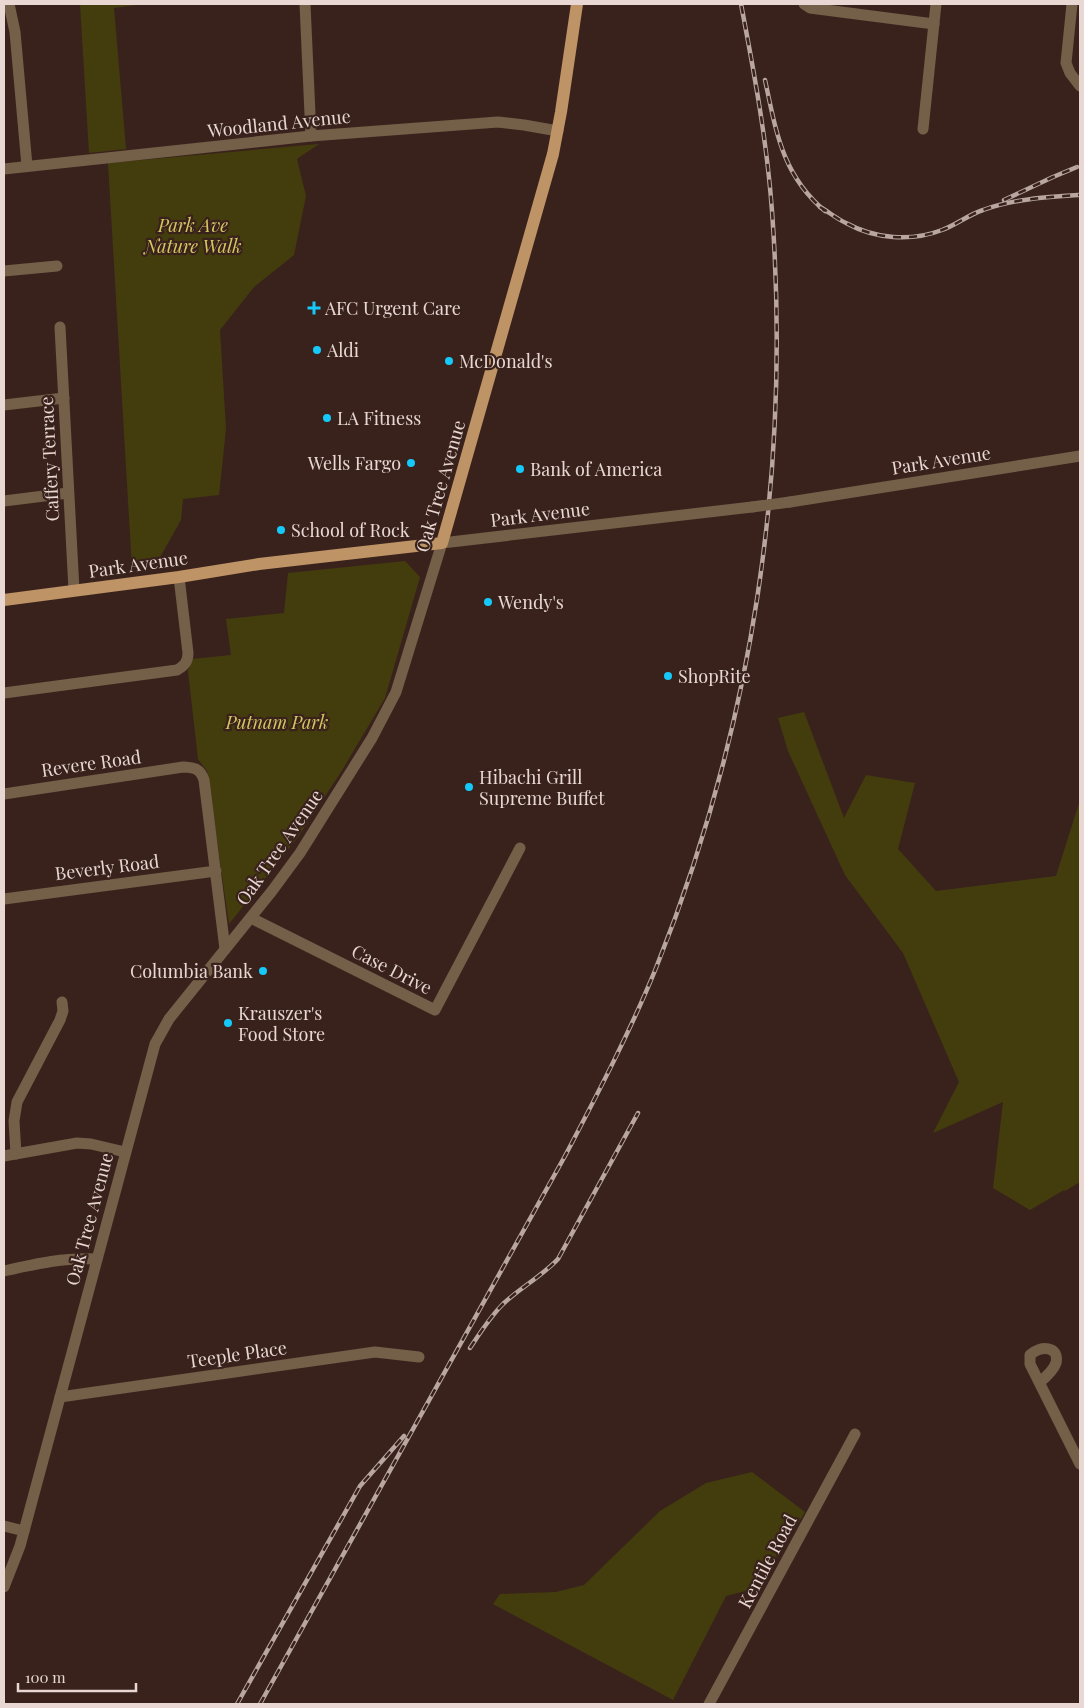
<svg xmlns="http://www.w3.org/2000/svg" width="1084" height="1708" viewBox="0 0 1084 1708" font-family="'Playfair Display',serif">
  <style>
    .green { fill: #433d0e }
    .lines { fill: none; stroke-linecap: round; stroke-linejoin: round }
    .minor { stroke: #745f49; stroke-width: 11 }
    .major { stroke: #be9365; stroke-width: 12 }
    .rail-casing { stroke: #b9a6a1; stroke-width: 4.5 }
    .rail { stroke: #3a221c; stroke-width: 2.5; stroke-dasharray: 8; stroke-linecap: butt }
    .minor-bridge { stroke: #745f49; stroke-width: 11 }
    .poi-dot { fill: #15cafb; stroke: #3a221c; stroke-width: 2 }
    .labels { text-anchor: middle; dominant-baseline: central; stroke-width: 4.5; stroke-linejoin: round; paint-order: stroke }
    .street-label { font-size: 18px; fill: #e8d7d3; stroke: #3a221c }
    .park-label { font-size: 18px; font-style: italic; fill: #d4c660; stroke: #3a221c }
    .poi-label { font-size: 18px; fill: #e8d7d3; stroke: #3a221c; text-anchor: start }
  </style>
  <rect width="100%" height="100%" fill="#3a221c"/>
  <g class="green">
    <polygon points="80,4 143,4 114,8 126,149 89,153"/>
    <polygon points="319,144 297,159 306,196 294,255 254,287 220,330 226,429 219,495 183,499 181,520 155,566 132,568 108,163"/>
    <polygon points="405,561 420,577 385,698 341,772 298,837 229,924 207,771 198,759 188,671 192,659 231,655 226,619 284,613 288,573"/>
    <polygon points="804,712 844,818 866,775 915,783 898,849 936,891 1056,876 1080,800 1080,1182 1065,1191 1064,1190 1030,1210 993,1188 1003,1102 933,1133 959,1082 903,953 845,875 788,751 778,718"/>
    <polygon points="752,1472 805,1512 757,1588 726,1596 673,1700 493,1604 500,1594 556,1592 584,1585 660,1511 706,1483"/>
  </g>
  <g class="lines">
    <g class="minor">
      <polyline points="9,4 15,32 27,166"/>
      <polyline points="305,4 311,136"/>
      <polyline points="804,4 810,8 934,24"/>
      <polyline points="1072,4 1066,63 1070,73 1080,86"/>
      <polyline points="923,129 936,4"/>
      <polyline points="4,169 311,136 498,122 524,125 558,131"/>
      <polyline points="4,271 57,266"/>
      <polyline points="60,327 74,590"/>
      <polyline points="4,405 64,398"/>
      <polyline points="4,501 68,493"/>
      <polyline points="790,502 1080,456"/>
      <path d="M4 693 177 670C184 666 188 662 188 653L179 577"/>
      <path d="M4 794 183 767C195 768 200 768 204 780L225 949"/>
      <polyline points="4,899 216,871"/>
      <polyline points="251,918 435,1010 520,848"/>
      <polyline points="16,1154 14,1121 17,1102 60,1020 63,1011 62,1002"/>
      <polyline points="4,1156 77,1143 91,1144 125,1152"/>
      <path d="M4 1271C35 1264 65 1257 97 1259"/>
      <path d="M1040 1382C1046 1377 1053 1371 1056 1363 1060 1346 1040 1345 1030 1355V1364L1080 1464"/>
      <polyline points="60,1397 375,1352 419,1357"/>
      <polyline points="4,1526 24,1531"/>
      <polyline points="4,1587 20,1546 155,1044 169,1019 272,891 300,853 372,738 396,692 442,543 752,507"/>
      <polyline points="709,1704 855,1434"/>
    </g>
    <polyline class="major" points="4,600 179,577 259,564 442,543 553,154 561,112 577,4"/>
    <defs>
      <g id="rail">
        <path d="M765 80C776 131 782 175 825 211"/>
        <polyline points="1004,200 1053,177 1077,167"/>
        <path d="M820 207C829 212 837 219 846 223 875 239 911 242 942 230 956 225 968 215 983 210 1013 199 1048 197 1080 195"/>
        <path d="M470 1348C480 1333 490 1317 503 1304 520 1288 542 1276 558 1259L638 1113"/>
        <polyline points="237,1704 360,1486 404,1436"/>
        <path d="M260 1704 565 1156C597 1095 630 1032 656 968 753 726 791 470 772 211 767 141 754 72 741 4"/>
      </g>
    </defs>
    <use href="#rail" class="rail-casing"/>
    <use href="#rail" class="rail"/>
    <polyline class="minor-bridge" points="752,507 790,502"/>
  </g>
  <g class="poi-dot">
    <path d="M311.5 300.5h5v5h5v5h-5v5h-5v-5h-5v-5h5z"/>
    <circle cx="317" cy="350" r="5"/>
    <circle cx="449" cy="361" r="5"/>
    <circle cx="327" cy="418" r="5"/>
    <circle cx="411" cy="463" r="5"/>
    <circle cx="520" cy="469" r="5"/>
    <circle cx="281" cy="530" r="5"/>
    <circle cx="488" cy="602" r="5"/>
    <circle cx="668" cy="676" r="5"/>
    <circle cx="469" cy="787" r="5"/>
    <circle cx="263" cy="971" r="5"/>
    <circle cx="228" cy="1023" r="5"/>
  </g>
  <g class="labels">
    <g class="street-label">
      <text transform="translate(279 123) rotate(-6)">Woodland Avenue</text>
      <text transform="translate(49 459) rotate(-93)">Caffery Terrace</text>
      <text transform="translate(941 460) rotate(-9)">Park Avenue</text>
      <text transform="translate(440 486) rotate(-74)">Oak Tree Avenue</text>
      <text transform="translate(540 514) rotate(-7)">Park Avenue</text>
      <text transform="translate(138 564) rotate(-8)">Park Avenue</text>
      <text transform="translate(91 763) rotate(-8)">Revere Road</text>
      <text transform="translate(279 847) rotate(-55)">Oak Tree Avenue</text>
      <text transform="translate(107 867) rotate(-7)">Beverly Road</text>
      <text transform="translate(392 969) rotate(27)">Case Drive</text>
      <text transform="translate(89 1219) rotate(-75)">Oak Tree Avenue</text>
      <text transform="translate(237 1354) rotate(-8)">Teeple Place</text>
      <text transform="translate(767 1561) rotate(-62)">Kentile Road</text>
    </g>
    <g class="park-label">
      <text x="193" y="225">Park Ave<tspan x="193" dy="21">Nature Walk</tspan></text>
      <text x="277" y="722">Putnam Park</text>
    </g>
    <g class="poi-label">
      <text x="325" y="308">AFC Urgent Care</text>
      <text x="327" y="350">Aldi</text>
      <text x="459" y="361">McDonald's</text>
      <text x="337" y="418">LA Fitness</text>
      <text x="401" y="463" text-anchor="end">Wells Fargo</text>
      <text x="530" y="469">Bank of America</text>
      <text x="291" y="530">School of Rock</text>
      <text x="498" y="602">Wendy's</text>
      <text x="678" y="676">ShopRite</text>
      <text x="479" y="777">Hibachi Grill<tspan x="479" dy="21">Supreme Buffet</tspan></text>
      <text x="253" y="971" text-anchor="end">Columbia Bank</text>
      <text x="238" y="1013">Krauszer's<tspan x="238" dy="21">Food Store</tspan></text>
    </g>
  </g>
  <rect width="1084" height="1708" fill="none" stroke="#e8d7d3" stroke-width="10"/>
  <path d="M18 1683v8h118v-8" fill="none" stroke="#e8d7d3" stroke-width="2.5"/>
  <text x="25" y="1683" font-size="15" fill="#e8d7d3" stroke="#3a221c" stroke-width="4" paint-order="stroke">100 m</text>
</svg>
